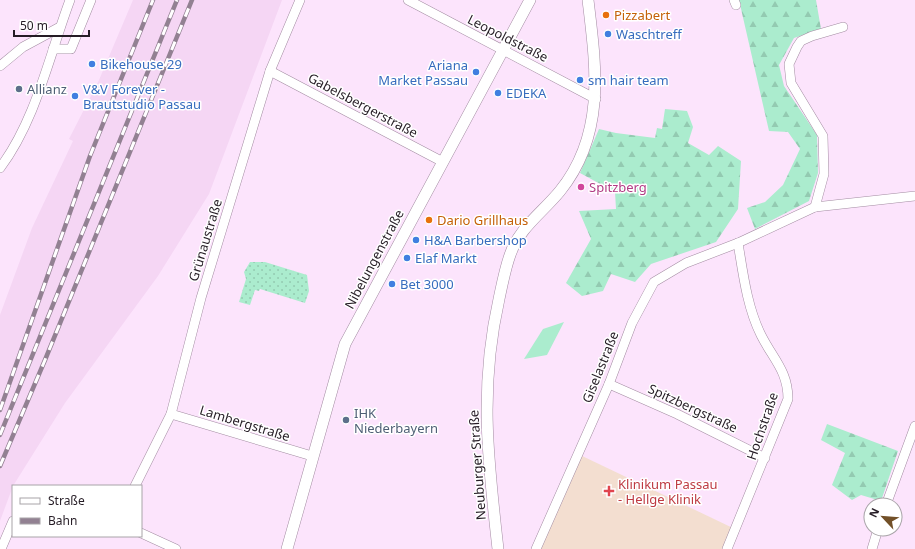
<svg xmlns="http://www.w3.org/2000/svg" width="915" height="549" viewBox="0 0 915 549" font-family="'Noto Sans',sans-serif">
  <style>
    .built { fill: #f5d6f4 }
    .medical { fill: #f3ded0 }
    .grass { fill: url(#grass-dots) }
    .forest { fill: url(#forest-firs) }
    .park { fill: #abecce }
    .lines { fill: none; stroke-linecap: round; stroke-linejoin: round }
    .minor-casing { stroke: #a38ca2; stroke-width: 10 }
    .tertiary-casing { stroke: #a38ca2; stroke-width: 12 }
    .minor { stroke: #fff; stroke-width: 9 }
    .tertiary { stroke: #fff; stroke-width: 11 }
    .rail-casing { stroke: #928192; stroke-width: 4.5 }
    .rail { stroke: #fff; stroke-width: 3; stroke-dasharray: 9; stroke-linecap: butt }
    .food-dot { fill: #e8710a; stroke: #fff; stroke-width: 1.5 }
    .shop-dot { fill: #3f7fe0; stroke: #fff; stroke-width: 1.5 }
    .service-dot { fill: #5c6f8a; stroke: #fff; stroke-width: 1.5 }
    .hotel-dot { fill: #d1479c; stroke: #fff; stroke-width: 1.5 }
    .health-dot { fill: #e0444e; stroke: #fff; stroke-width: 1.5 }
    .labels { text-anchor: middle; dominant-baseline: central; stroke-width: 3; stroke-linejoin: round; paint-order: stroke }
    .food-label { font-size: 13px; fill: #c56008; stroke: #fff; text-anchor: start }
    .shop-label { font-size: 13px; fill: #366cbe; stroke: #fff; text-anchor: start }
    .street-label { font-size: 13px; fill: #251c25; stroke: #fff }
    .service-label { font-size: 13px; fill: #4e5e75; stroke: #fff; text-anchor: start }
    .hotel-label { font-size: 13px; fill: #b23c85; stroke: #fff; text-anchor: start }
    .health-label { font-size: 13px; fill: #be3a42; stroke: #fff; text-anchor: start }
  </style>
  <defs>
    <pattern id="grass-dots" width="8" height="8" patternUnits="userSpaceOnUse"><rect width="8" height="8" fill="#abecce"/><path d="M2 2h.1M6 6h.1" fill="none" stroke="#93cab1" stroke-width="1.8" stroke-linecap="round"/></pattern>
    <pattern id="forest-firs" width="22" height="20" patternUnits="userSpaceOnUse"><rect width="22" height="20" fill="#abecce"/><path d="M5 1l3.5 6h-7zM16 11l3.5 6h-7z" fill="#93cab1"/></pattern>
  </defs>
  <rect width="100%" height="100%" fill="#fce4fc"/>
  <polygon class="built" points="133,0 282,0 209,194 158,276 65,403 13,486 0,521 0,315 32,228 73,141 69,139 99,80"/>
  <polygon class="medical" points="578,454 735,529 727,549 535,549"/>
  <polygon class="grass" points="250,262 265,262 307,275 309,291 305,303 260,289 259,291 255,290 250,305 239,302 246,279 244,272"/>
  <g class="forest">
    <polygon points="739,0 816,0 821,29 794,38 779,65 784,86 817,135 818,173 809,201 755,229 747,208 765,202 783,185 800,149 788,132 769,131"/>
    <polygon points="665,109 687,111 693,127 688,143 709,155 718,146 741,161 738,209 716,242 651,264 635,282 611,274 603,291 582,296 566,283 591,239 579,211 616,209 615,192 580,173 599,129 616,133 655,138 657,128 662,129"/>
    <polygon points="827,424 898,451 881,501 861,495 852,500 832,485 845,453 821,440"/>
  </g>
  <polygon class="park" points="564,322 547,355 524,359 543,329"/>
  <g class="lines">
    <defs>
      <g id="minor">
        <polyline points="408,0 596,99"/>
        <polyline points="734,0 736,5"/>
        <polyline points="53,49 71,49 91,0"/>
        <polyline points="0,66 23,47 60,27"/>
        <polyline points="270,71 443,162"/>
        <path d="M0 168C36 120 49 56 70 0"/>
        <polyline points="815,207 824,174 823,136 791,83 789,64 797,47 801,41 812,36 843,27"/>
        <polyline points="609,384 677,414 765,458"/>
        <polyline points="171,414 312,456"/>
        <polyline points="135,486 171,414 201,298 270,71 300,0"/>
        <polyline points="886,505 915,426"/>
        <polyline points="141,533 176,549"/>
        <polyline points="1,549 13,521"/>
        <polyline points="536,549 609,384 632,323 654,282 686,263 738,243 815,207 915,196"/>
        <path d="M727 549 788 399C788 371 773 359 761 335 747 307 743 273 738 243"/>
        <polyline points="872,549 878,529"/>
      </g>
      <g id="tertiary">
        <polyline points="287,549 345,344 530,0"/>
        <path d="M498 549C488 460 479 388 499 299 502 285 505 269 510 255 519 228 542 213 560 191 606 134 596 67 588 0"/>
      </g>
    </defs>
    <use href="#minor" class="minor-casing"/>
    <use href="#tertiary" class="tertiary-casing"/>
    <use href="#minor" class="minor"/>
    <use href="#tertiary" class="tertiary"/>
    <defs>
      <g id="rail">
        <polyline points="0,410 90,156 153,0"/>
        <polyline points="0,435 177,0"/>
        <polyline points="0,466 45,360 192,0"/>
      </g>
    </defs>
    <use href="#rail" class="rail-casing"/>
    <use href="#rail" class="rail"/>
  </g>
  <g class="food-dot">
    <circle cx="606" cy="15" r="4"/>
    <circle cx="429" cy="220" r="4"/>
  </g>
  <g class="shop-dot">
    <circle cx="608" cy="34" r="4"/>
    <circle cx="92" cy="64" r="4"/>
    <circle cx="476" cy="72" r="4"/>
    <circle cx="580" cy="80" r="4"/>
    <circle cx="498" cy="93" r="4"/>
    <circle cx="75" cy="96" r="4"/>
    <circle cx="416" cy="240" r="4"/>
    <circle cx="407" cy="258" r="4"/>
    <circle cx="392" cy="284" r="4"/>
  </g>
  <g class="service-dot">
    <circle cx="19" cy="89" r="4"/>
    <circle cx="346" cy="420" r="4"/>
  </g>
  <circle class="hotel-dot" cx="581" cy="187" r="4"/>
  <path class="health-dot" d="M607 485h4v4h4v4h-4v4h-4v-4h-4v-4h4z"/>
  <g class="labels">
    <g class="food-label">
      <text x="614" y="15">Pizzabert</text>
      <text x="437" y="220">Dario Grillhaus</text>
    </g>
    <g class="shop-label">
      <text x="616" y="34">Waschtreff</text>
      <text x="100" y="64">Bikehouse 29</text>
      <text x="468" y="65" text-anchor="end">Ariana<tspan x="468" dy="15">Market Passau</tspan></text>
      <text x="588" y="80">sm hair team</text>
      <text x="83" y="89">V&amp;V Forever -<tspan x="83" dy="15">Brautstudio Passau</tspan></text>
      <text x="506" y="93">EDEKA</text>
      <text x="424" y="240">H&amp;A Barbershop</text>
      <text x="415" y="258">Elaf Markt</text>
      <text x="400" y="284">Bet 3000</text>
    </g>
    <g class="street-label">
      <text transform="translate(508 38) rotate(27)">Leopoldstraße</text>
      <text transform="translate(363 105) rotate(28)">Gabelsbergerstraße</text>
      <text transform="translate(205 240) rotate(-73)">Grünaustraße</text>
      <text transform="translate(374 259) rotate(-62)">Nibelungenstraße</text>
      <text transform="translate(600 367) rotate(-68)">Giselastraße</text>
      <text transform="translate(693 408) rotate(25)">Spitzbergstraße</text>
      <text transform="translate(245 423) rotate(17)">Lambergstraße</text>
      <text transform="translate(762 426) rotate(-71)">Hochstraße</text>
      <text transform="translate(477 465) rotate(-94)">Neuburger Straße</text>
    </g>
    <g class="service-label">
      <text x="27" y="89">Allianz</text>
      <text x="354" y="413">IHK<tspan x="354" dy="15">Niederbayern</tspan></text>
    </g>
    <g class="hotel-label">
      <text x="589" y="187">Spitzberg</text>
    </g>
    <g class="health-label">
      <text x="618" y="484">Klinikum Passau<tspan x="618" dy="15">- Hellge Klinik</tspan></text>
    </g>
  </g>
  <rect x="12" y="485" width="130" height="52" fill="#ffffff" stroke="#a8a4a8"/>
  <rect x="20" y="498" width="20" height="6" fill="#ffffff" stroke="#a8a4a8"/>
  <text x="48" y="505" font-size="12" fill="#251c25">Straße</text>
  <rect x="20" y="518" width="20" height="6" fill="#928192" stroke="#a8a4a8"/>
  <text x="48" y="525" font-size="12" fill="#251c25">Bahn</text>
  <g transform="translate(883 517) rotate(296)"><circle r="19" fill="#ffffff" stroke="#a8a4a8"/>
  <path d="M0-3L7 15L0 10L-7 15Z" fill="#725028"/>
  <text y="-6" font-size="11" font-weight="bold" text-anchor="middle" fill="#251c25">N</text>
  </g>
  <path d="M14 30v6h75v-6" fill="none" stroke="#251c25" stroke-width="2"/>
  <text x="20" y="30" font-size="12" fill="#251c25" stroke="#ffffff" stroke-width="3" paint-order="stroke">50 m</text>
</svg>
